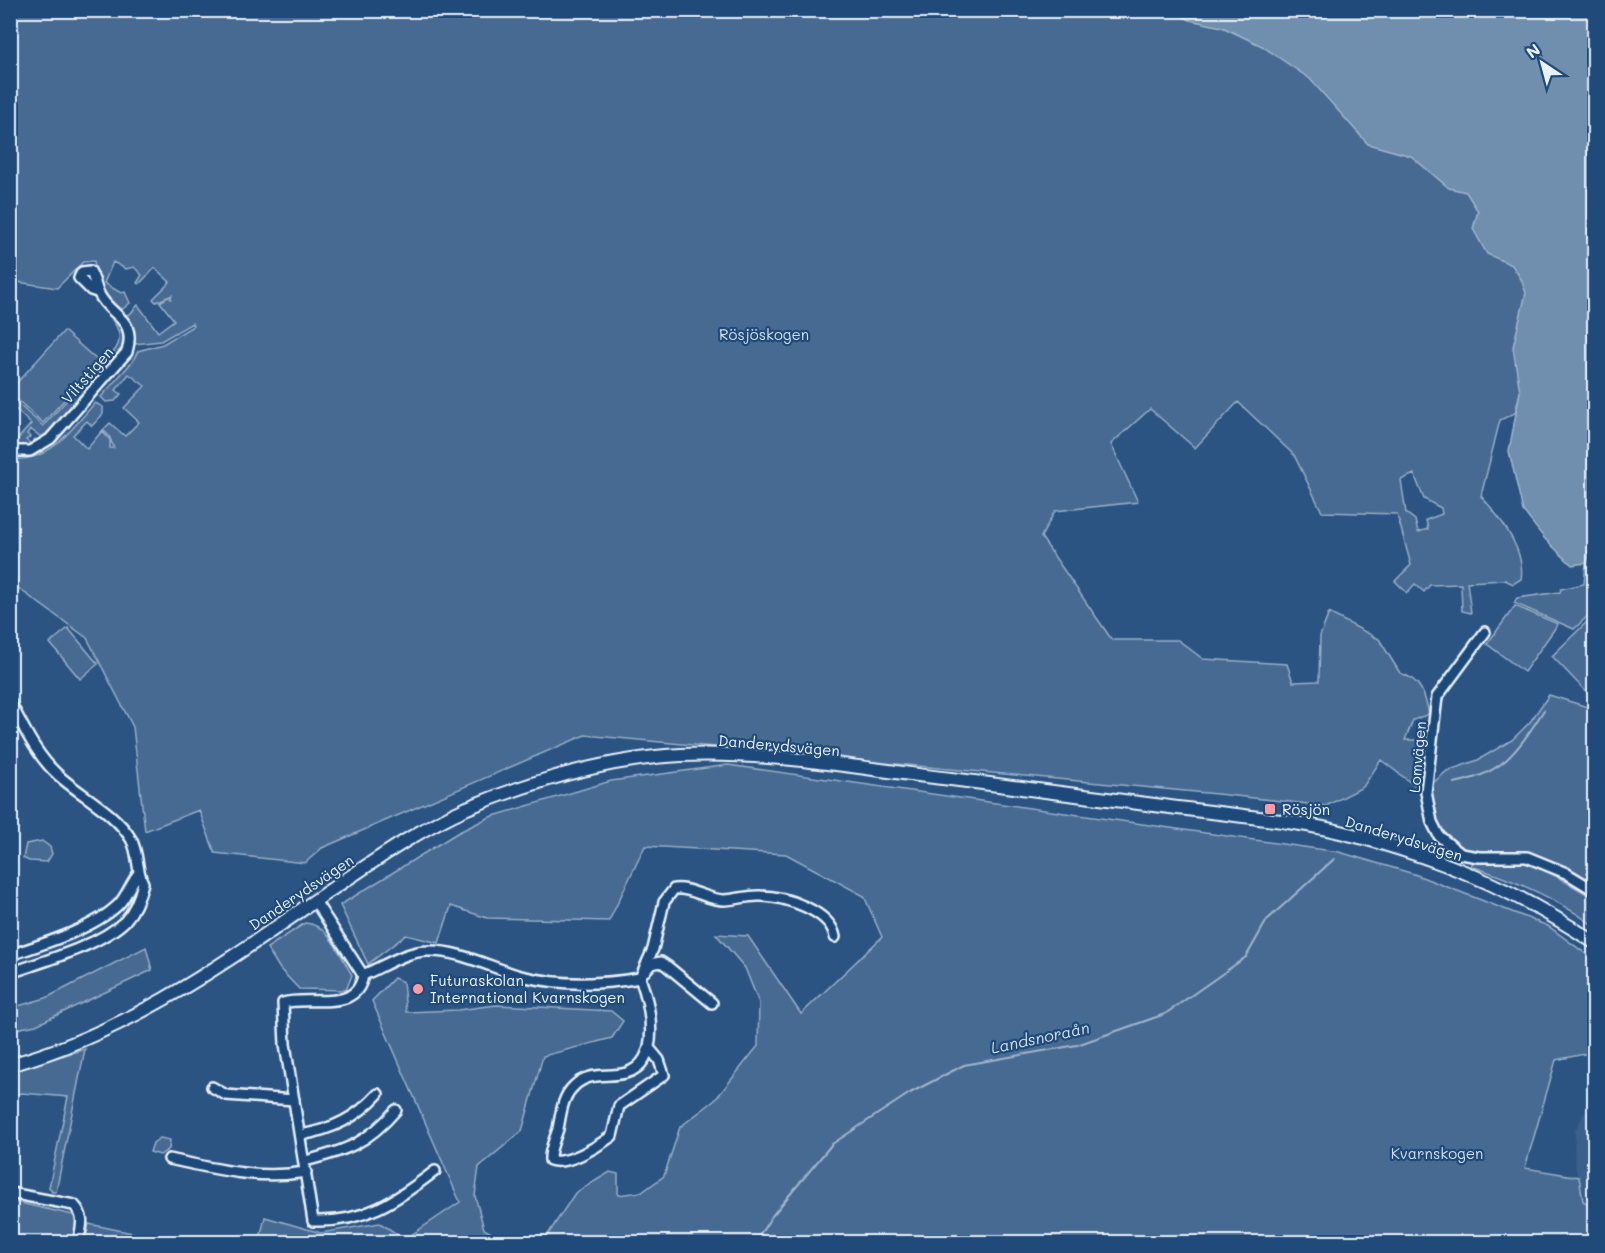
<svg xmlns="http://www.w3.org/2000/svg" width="1605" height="1253" viewBox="0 0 1605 1253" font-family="Mali,sans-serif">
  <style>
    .built { fill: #3a608b }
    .green { fill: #476b93; stroke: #98aec6; stroke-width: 1.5; fill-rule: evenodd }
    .water { fill: #708ead; stroke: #a0b6cb; stroke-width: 1.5 }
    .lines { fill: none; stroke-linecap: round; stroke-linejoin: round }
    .stream { stroke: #a0b6cb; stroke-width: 2 }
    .minor-casing { stroke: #e8f1f8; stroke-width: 14 }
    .major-casing { stroke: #e8f1f8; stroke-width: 16 }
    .minor { stroke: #1f4a7a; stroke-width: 9 }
    .major { stroke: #1f4a7a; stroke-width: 12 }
    .poi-dot { fill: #ff9aa2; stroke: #1f4a7a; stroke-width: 2 }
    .labels { text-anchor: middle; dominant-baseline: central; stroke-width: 4.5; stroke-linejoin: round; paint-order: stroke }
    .park-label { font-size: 15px; fill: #d0dde9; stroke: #1f4a7a }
    .street-label { font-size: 15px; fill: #e8f1f8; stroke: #1f4a7a }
    .poi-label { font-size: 15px; fill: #e8f1f8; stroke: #1f4a7a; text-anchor: start }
    .water-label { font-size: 16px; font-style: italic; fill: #d0dde9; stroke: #1f4a7a }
  </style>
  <rect width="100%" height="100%" fill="#2b5482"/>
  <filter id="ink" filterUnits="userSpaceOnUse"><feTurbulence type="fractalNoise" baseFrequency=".0167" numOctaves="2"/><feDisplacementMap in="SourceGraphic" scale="12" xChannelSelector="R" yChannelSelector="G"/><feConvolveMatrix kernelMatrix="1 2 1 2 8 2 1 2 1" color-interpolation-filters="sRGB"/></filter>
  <g filter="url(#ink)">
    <polygon class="built" points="1594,1109 1594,1208 1583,1201 1574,1160 1575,1130 1585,1112"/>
    <g class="green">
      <path d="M11 11H1431L1594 104 1515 413 1500 420 1481 496C1500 517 1526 550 1521 579L1513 584 1505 580 1467 582 1471 613 1462 611 1461 584 1430 585 1424 592 1415 584 1407 593 1395 581 1411 565 1397 514 1322 512 1294 455 1238 402 1195 448 1150 409 1111 444 1138 502 1055 511 1041 537 1112 640H1178L1203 659 1287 664 1293 682 1319 681 1320 636 1329 613 1379 639 1400 673C1420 679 1425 694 1429 714L1413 720 1405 740H1421L1426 749 1423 779 1414 785 1381 760 1363 787 1326 806 1217 794 585 735 322 848 305 863 215 853 199 810 145 831 133 727 87 638 18 588 11 542 10 459C50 464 71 429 95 403L103 407V414L92 426 87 421 73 435 87 449 102 431 110 440V448H114L109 436 103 430 110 423 125 436 139 422 124 408 145 386 129 374 116 390 121 394 115 401 106 402 101 397 132 362 138 351 163 344 193 326 192 323 161 341 135 344 132 327 125 315 130 314 138 305 158 332 174 320 160 302 168 297 171 299 172 295 156 302 153 299 170 282 155 268 139 284 137 283 142 275 134 267 126 269 113 262 104 283 121 293 125 292 130 303 119 312 99 290 94 261 83 262 57 288 11 281ZM1414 474 1424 499 1441 508 1442 514 1426 520 1428 529 1418 532 1415 520 1406 513 1401 480Z"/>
      <path d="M115 317 125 334 124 350 44 439 30 429 27 434 30 437 26 440 31 444 35 439 38 442 27 449 12 448 11 439 15 442 31 424 11 405 10 397 43 426 102 362C117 352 127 338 112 320Z"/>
      <polygon points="64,331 99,362 43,423 11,394 11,389"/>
      <polygon points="1594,546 1594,610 1574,629 1514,603 1517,598 1560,592 1561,589 1584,584 1586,563"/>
      <polygon points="1515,606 1558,624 1524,672 1487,644"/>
      <polygon points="1594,615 1594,700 1552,656"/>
      <polygon points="68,628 98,664 80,679 50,643"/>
      <polygon points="1549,695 1594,709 1594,888 1527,853 1481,855 1469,851 1452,843 1437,828 1431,790 1434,782 1447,771 1478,760 1512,740 1530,722"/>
      <polygon points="728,765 1339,852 1414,874 1548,926 1594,960 1594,1052 1556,1060 1525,1168 1579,1177 1583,1201 1594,1208 1594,1242 513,1242 547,1236 575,1193 610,1172 618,1174 618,1195 642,1192 664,1176 680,1127 715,1100 758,1046 759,1003 745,968 716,934 748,936 801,1014 882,937 864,896 786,854 645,846 609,921 487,918 451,906 439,943 406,935 368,964 340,905 457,833 490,817 611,781"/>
      <polygon points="42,841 50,847 52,854 47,862 29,861 23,858 26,844"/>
      <path d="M1517 858 1533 863 1594 898V926C1558 899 1514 880 1471 866L1474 860Z"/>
      <path d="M305 923C329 924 341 957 352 975L346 990 299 989 280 969 267 948Z"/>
      <polygon points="146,947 152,970 36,1025 11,1030 11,1008 46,998"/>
      <polygon points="394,978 403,982 406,1012 458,1010 496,1005 538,1007 611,1011 623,1021 612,1038 543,1056 522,1131 479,1167 475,1196 484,1229 507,1242 201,1242 260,1239 265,1217 321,1233 380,1223 405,1239 460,1202 372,1001"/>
      <polygon points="85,1049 56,1192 52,1192 49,1187 68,1097 22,1093 11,1095 11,1071"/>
      <polygon points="160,1138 170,1140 169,1149 160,1155 150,1152 153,1143"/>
      <polygon points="11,1201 73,1215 77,1221 72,1242 11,1242"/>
      <polygon points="89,1224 176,1242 85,1242"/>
    </g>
    <polygon class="water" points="1172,11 1594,11 1594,539 1590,545 1586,563 1572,565 1545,539 1523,511 1509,451 1520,392 1513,347 1526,293 1521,279 1512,265 1487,254 1473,229 1478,211 1466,192 1449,188 1411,156 1368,144 1310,79 1262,46 1222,27 1190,20"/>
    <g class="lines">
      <g class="stream">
        <path d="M1454 783C1505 773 1517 751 1544 710"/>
        <polyline points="755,1242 772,1216 832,1144 910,1093 964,1065 1077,1045 1165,1014 1246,957 1267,920 1334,859"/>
      </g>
      <defs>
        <g id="minor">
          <path d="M10 451H30L50 439 127 352C137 317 111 318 99 294 95 286 95 279 90 271L82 272 79 278 91 290 97 292"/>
          <polyline points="1485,632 1437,697 1426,792 1432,822 1439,836 1461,854 1479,857 1527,857 1566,873 1594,890"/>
          <path d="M10 702C24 728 36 755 58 775 81 796 115 812 131 839 139 853 136 870 143 883 140 896 134 911 125 921 99 946 44 961 10 973"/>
          <path d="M315 901 363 975C383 967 405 951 428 951 459 950 491 968 521 976 561 986 600 985 640 978"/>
          <path d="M10 955C43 944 93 929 118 905 127 896 130 884 138 874"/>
          <polyline points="645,971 651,964 661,962 667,966 712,1003"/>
          <path d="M363 975C357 1014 310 995 283 1003L285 1044 313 1221C364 1223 396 1201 435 1171"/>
          <path d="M640 978C650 1004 663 1062 626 1073 607 1078 589 1071 574 1086 562 1097 561 1114 558 1129 555 1139 549 1150 550 1160 567 1166 598 1146 612 1136L619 1106 664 1075 659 1060 649 1048"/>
          <path d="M640 978 653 949 664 902 674 889C692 887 706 900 724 900 736 900 748 895 761 896 784 896 831 911 835 937"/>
          <polyline points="212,1087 226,1095 294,1100"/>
          <path d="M301 1135C333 1129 356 1118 378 1094"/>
          <path d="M169 1159C216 1169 257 1180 306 1172"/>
          <path d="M305 1161C345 1151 368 1143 396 1110"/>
          <path d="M10 1193 74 1205C86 1217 81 1228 78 1242"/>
        </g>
        <path id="major" d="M10 1065C132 1031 227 961 329 891 375 861 417 830 467 808 535 780 607 759 681 755 771 751 862 769 951 779 1024 788 1097 798 1170 807 1209 812 1249 816 1288 822 1340 829 1395 846 1444 864 1497 884 1547 911 1594 942"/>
      </defs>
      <use href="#minor" class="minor-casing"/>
      <use href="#major" class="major-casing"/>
      <use href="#minor" class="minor"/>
      <use href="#major" class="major"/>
    </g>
  </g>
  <g class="poi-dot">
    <rect x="1264" y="803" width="12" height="12" rx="3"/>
    <circle cx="418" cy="989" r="6"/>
  </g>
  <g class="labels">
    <g class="park-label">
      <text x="764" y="334">Rösjöskogen</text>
      <text x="1437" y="1153">Kvarnskogen</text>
    </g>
    <g class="street-label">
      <text transform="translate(87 375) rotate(-49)">Viltstigen</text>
      <text transform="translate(779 745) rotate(5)">Danderydsvägen</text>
      <text transform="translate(1417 757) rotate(-85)">Lomvägen</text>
      <text transform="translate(1404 838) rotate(17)">Danderydsvägen</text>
      <text transform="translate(301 892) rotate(-34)">Danderydsvägen</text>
    </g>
    <g class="poi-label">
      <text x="1282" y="809">Rösjön</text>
      <text x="430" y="980">Futuraskolan<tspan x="430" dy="17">International Kvarnskogen</tspan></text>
    </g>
    <g class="water-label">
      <text transform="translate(1040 1037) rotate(-12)">Landsnoraån</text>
    </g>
  </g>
  <rect width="1605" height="1253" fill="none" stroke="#1f4a7a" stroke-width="36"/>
  <rect x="18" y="18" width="1569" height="1217" fill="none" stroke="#e8f1f8" stroke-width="2" filter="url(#ink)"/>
  <g transform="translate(1542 63) rotate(324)" stroke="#1f4a7a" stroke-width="4.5" paint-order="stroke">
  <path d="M0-4.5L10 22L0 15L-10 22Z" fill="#e8f1f8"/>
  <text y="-9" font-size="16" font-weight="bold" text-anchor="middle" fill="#e8f1f8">N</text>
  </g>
</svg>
